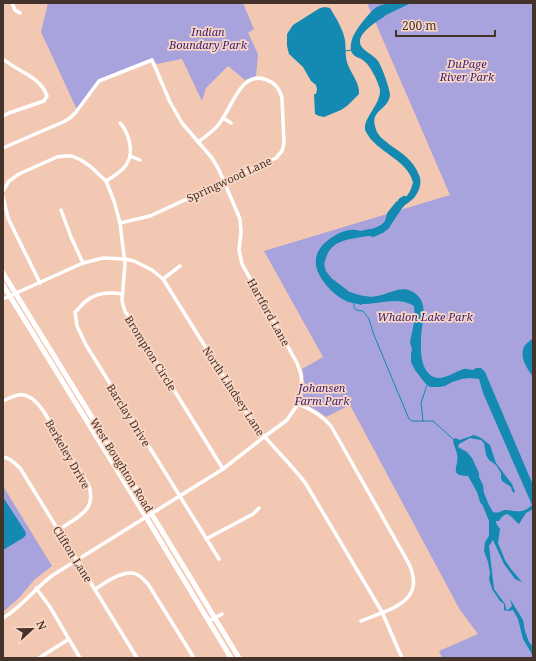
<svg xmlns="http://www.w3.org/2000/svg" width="536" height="661" viewBox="0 0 536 661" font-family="'Noto Serif',serif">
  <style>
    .green { fill: #a8a3dc }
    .water { fill: #1489b1 }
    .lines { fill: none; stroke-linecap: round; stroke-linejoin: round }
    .stream { stroke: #1489b1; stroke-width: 1 }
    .river { stroke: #1489b1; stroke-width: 6 }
    .minor { stroke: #fff; stroke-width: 3.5 }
    .secondary { stroke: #fff; stroke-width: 5 }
    .labels { text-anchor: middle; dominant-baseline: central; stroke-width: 3.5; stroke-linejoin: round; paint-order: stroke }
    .park-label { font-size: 11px; font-style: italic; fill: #351c75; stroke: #fad7c5 }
    .street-label { font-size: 11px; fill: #44332a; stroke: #fad7c5 }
  </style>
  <rect width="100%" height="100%" fill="#f3c8b2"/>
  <g class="green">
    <polygon points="48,3 243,3 254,29 248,33 258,54 256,76 245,80 228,66 206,88 202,101 182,59 157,64 151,60 100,82 78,112 41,32"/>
    <path d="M367 3H533V658H442L439 651 478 634 460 610 350 405 326 417 316 410 303 404 301 401C304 390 305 380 302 369L323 357 264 251 450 195Z"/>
    <polygon points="3,486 52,566 34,580 19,598 3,612"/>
  </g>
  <g class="water">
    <path d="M388 3H411L386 15C384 17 382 18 379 20 373 24 359 34 360 42 360 50 373 54 378 61 382 67 390 89 390 95 388 112 367 109 377 132 380 138 386 141 390 145 402 153 414 161 419 175 422 182 420 189 416 195 413 200 409 202 405 205 400 210 395 219 391 225 385 226 379 232 372 235 352 240 331 237 325 261 323 266 327 271 326 276 328 278 330 280 332 282 335 284 338 288 342 289 346 291 361 296 365 296 369 297 373 297 377 296 392 293 404 283 417 295 429 306 421 325 421 338 421 349 420 360 426 370 437 387 452 372 464 369 467 368 470 370 473 370L476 368H481L485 372 533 485V509L526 513 519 524C514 521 509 510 503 516 501 517 500 520 499 521H496V523L500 529 498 543 505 560 511 569 522 582 515 579 504 564 493 540 489 546 494 589 505 604 506 609 508 610 512 606 510 599 523 620 525 631 529 642 533 647V656L523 639 518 619 513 610 508 611 504 610V604L500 601 492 589 489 579 490 573 488 562 484 551 485 542 489 536V521L483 506 480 502 477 492 468 476C447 476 460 466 457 454 456 449 454 446 453 441L455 438 460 440 474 435 481 438 490 445 496 463 512 484 515 492 514 493 512 491 511 487 502 481 501 478V473L496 465 489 460 486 455 484 443 481 440 470 438 459 444 458 447 467 452 472 458 479 473V477L483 485 484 493 489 505 493 512C500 514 501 510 506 510 517 511 523 514 532 505L483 393 479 379 469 378 462 379 452 382 445 386 439 387H430L425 383 415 370 411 362V354L412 349 410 342 415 318 414 306C397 296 382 304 363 304L361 305C355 303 349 303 344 300 337 296 332 292 327 286 311 267 311 250 334 236 342 231 351 228 360 231 363 230 366 230 370 229 381 227 384 223 390 214 392 211 396 208 398 204H400L401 201C408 196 411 191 413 182 406 158 377 153 366 132 360 121 381 105 380 90 379 83 370 65 364 61 360 57 355 58 352 53 349 48 352 37 355 33 358 27 371 10 377 7 380 5 385 4 388 3Z"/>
    <path d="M325 7 330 8C336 18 343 29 345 40 346 47 345 55 347 62 350 73 360 82 359 94L347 106 341 110 324 117 319 116 315 114 314 94H316L317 89 316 85 311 81 303 67 289 54 287 46V34L293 25 320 8Z"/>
    <path d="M533 338V377C528 369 519 358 524 347 525 344 530 341 533 338Z"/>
    <polygon points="3,497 25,531 26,535 23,538 3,550"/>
  </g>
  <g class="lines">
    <g class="stream">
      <polyline points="345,51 352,50"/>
      <polyline points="354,303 354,308 356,310 363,311 369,319 374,335 409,419 412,421 433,421 454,440"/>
      <polyline points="423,421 421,403 427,385"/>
    </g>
    <g class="river">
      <polyline points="370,233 373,234 382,230 387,226 390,214 398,204 400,204 401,201 404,199"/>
      <polyline points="322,271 330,281 346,293"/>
    </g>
    <g class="minor">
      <polyline points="12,3 15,10 20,13"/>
      <path d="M3 59C18 72 40 76 47 96L44 101 9 113 3 116"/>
      <polyline points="223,118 231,123"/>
      <path d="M3 148 63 122 70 118 76 112 99 81 152 60 170 102 182 123 212 158 219 170 240 219 241 232 239 250 242 264 297 363 301 374 302 388 298 404 287 420 264 437 223 469 53 575C35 588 22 607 3 618"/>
      <polyline points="130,156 140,160"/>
      <path d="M106 181C123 171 135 162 129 140 127 133 125 128 120 123"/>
      <polyline points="3,191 9,181 19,174 57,157 64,156 72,156 81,160 91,167 106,181 114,201 120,223 125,264 122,300 123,305 125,311 223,469"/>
      <polyline points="3,197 8,218 40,283"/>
      <polyline points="61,210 71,237 83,263"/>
      <path d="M120 223 150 216 276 158 282 151 284 143 282 98C280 90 276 83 267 80 241 69 232 108 219 124 214 131 206 136 198 142"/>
      <polyline points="163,279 180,266"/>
      <path d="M122 294C109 292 95 293 85 302 81 305 79 309 75 312L77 326 86 345 219 559"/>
      <path d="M3 299 83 263 103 258 125 259 134 261 152 270 163 279 251 420C268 443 289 461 306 484L382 612 402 658"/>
      <path d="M3 401C8 399 13 396 18 395 29 393 38 403 44 412L89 486C97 511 76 518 58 530"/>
      <path d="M298 404C311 409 322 415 331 426L408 562C428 602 390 609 361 621"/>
      <path d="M3 457C11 458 14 463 20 468L137 658"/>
      <polyline points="206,539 253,514 259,508"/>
      <polyline points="36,588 50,607 80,658"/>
      <path d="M95 589C105 583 124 569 136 574 141 576 144 580 148 584L194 658"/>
      <polyline points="209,621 222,614"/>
      <polyline points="39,658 69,639"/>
    </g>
    <g class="secondary">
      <polyline points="3,273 170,544 239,658"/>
      <polyline points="3,285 146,517 231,658"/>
    </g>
  </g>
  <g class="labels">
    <g class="park-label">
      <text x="208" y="31">Indian<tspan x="208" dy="13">Boundary Park</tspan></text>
      <text x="467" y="63">DuPage<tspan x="467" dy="13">River Park</tspan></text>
      <text x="425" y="316">Whalon Lake Park</text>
      <text x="322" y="387">Johansen<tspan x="322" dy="13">Farm Park</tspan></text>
    </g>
    <g class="street-label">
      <text transform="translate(229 179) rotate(-25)">Springwood Lane</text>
      <text transform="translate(269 312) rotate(61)">Hartford Lane</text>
      <text transform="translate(151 353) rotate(58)">Brompton Circle</text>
      <text transform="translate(234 391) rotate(57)">North Lindsey Lane</text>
      <text transform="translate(129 415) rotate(58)">Barclay Drive</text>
      <text transform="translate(68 454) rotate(60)">Berkeley Drive</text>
      <text transform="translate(122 465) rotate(58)">West Boughton Road</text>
      <text transform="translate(73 554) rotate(58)">Clifton Lane</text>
    </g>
  </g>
  <rect width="536" height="661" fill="none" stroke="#44332a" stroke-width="8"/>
  <g transform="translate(32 629) rotate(68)" stroke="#fad7c5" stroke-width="3" paint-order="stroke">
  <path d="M0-3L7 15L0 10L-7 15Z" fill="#44332a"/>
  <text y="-6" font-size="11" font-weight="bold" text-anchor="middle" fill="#44332a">N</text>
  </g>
  <path d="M396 30v6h99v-6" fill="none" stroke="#44332a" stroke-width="2"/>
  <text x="402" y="30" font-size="12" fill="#44332a" stroke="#fad7c5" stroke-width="3" paint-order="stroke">200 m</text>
</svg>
